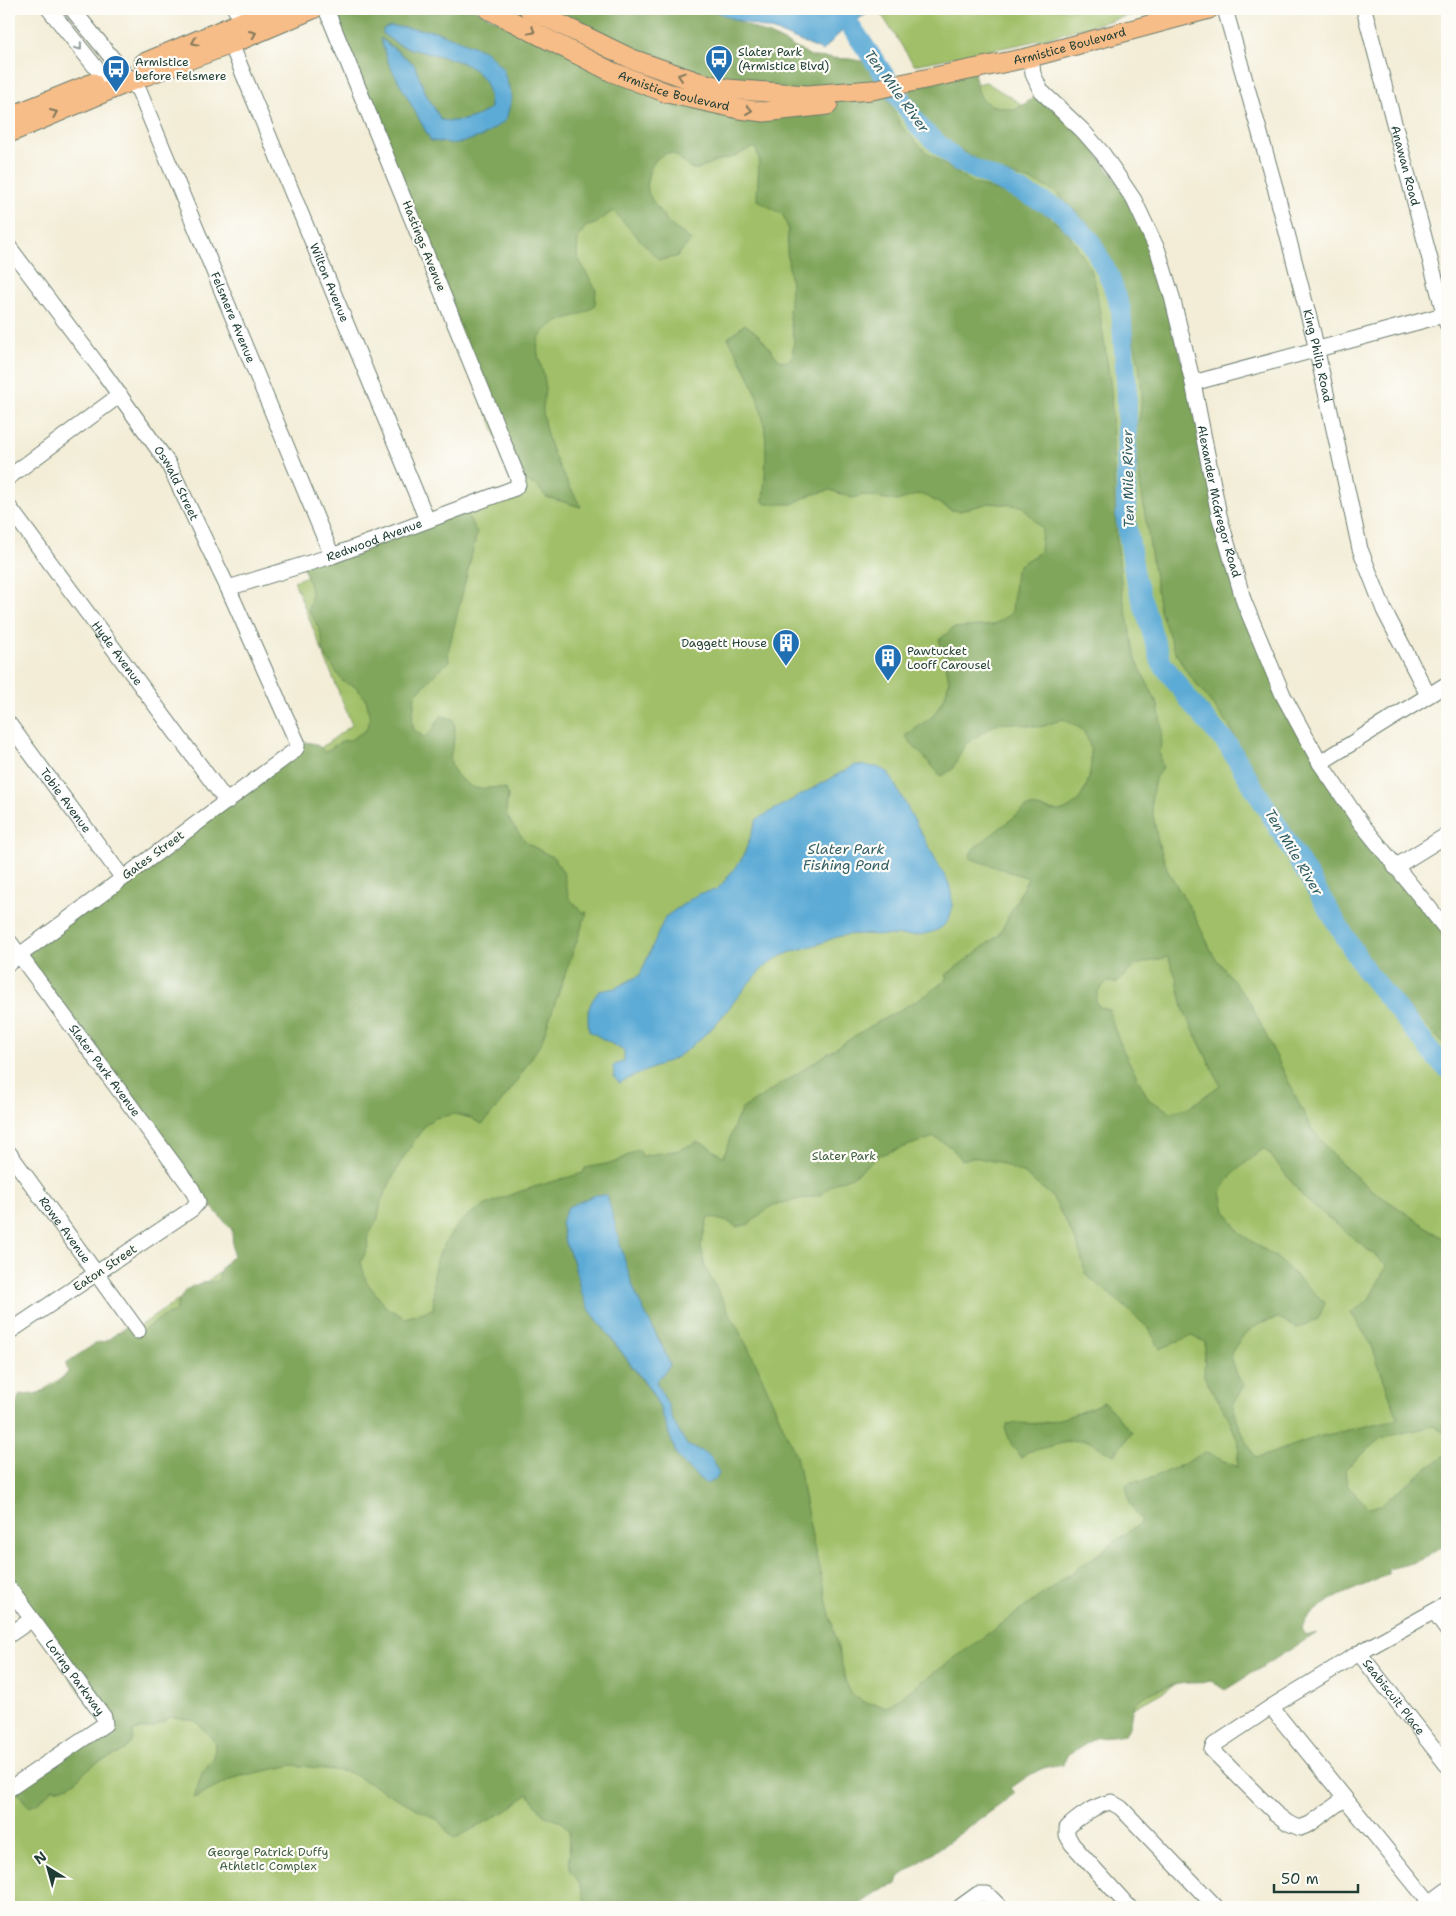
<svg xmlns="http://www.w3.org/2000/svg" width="1456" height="1916" viewBox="0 0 1456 1916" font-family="'Shantell Sans',sans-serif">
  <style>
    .green { fill: #a0bf67; stroke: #607e4e }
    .forest { fill: #80a65c; stroke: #507248; fill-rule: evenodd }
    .water { fill: #5caad6; stroke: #3e7485 }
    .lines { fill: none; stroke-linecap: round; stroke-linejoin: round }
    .river { stroke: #5caad6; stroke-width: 20 }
    .minor-casing { stroke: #697b6d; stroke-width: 17 }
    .major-casing { stroke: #697b6d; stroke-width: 21 }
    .minor { stroke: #fff; stroke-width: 15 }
    .major { stroke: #f7bd88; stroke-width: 19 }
    .oneway { stroke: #80775a }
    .oneway2 { stroke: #8f9e9a }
    .labels { text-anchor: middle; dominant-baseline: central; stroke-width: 4.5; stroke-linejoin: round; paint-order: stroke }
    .street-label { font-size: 12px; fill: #1f3d34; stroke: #fdfcf7 }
    .poi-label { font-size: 12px; fill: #1f3d34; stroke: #fdfcf7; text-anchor: start }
    .park-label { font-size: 12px; fill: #3f5e41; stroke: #fdfcf7 }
    .water-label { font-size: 14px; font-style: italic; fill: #315e65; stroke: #fdfcf7 }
  </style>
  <rect width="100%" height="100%" fill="#fdfcf7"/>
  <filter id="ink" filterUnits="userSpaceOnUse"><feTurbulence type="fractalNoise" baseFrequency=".02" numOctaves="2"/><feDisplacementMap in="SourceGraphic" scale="10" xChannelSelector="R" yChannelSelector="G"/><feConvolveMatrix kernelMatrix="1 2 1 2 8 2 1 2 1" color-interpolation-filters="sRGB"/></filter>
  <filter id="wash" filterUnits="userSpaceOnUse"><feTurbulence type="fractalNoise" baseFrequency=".0096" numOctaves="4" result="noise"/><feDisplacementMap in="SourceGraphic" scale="20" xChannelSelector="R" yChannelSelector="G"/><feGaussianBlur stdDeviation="1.12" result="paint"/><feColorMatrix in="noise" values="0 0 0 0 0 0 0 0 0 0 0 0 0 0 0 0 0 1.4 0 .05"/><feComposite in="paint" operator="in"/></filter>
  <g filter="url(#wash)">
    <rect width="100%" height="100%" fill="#f3edd7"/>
    <g class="green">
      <polygon points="430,9 789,120 986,82 1055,125 1104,181 1253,652 1447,942 1447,1533 1014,1775 838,1907 9,1907 9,1792 116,1726 9,1413 249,1253 33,957 352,725 294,581 467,516 465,510 516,489 340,17"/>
      <polygon points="878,9 1153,9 1027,43 914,65"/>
    </g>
    <g class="forest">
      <path d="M330 9H474L503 23 517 9H715L724 15 778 39 813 57 850 59 871 63 884 75 888 87V99L901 126 925 151 972 183 1021 199 1045 213 1068 233 1088 264 1096 287 1111 388 1116 529 1122 592 1136 660 1158 705 1162 729 1160 759 1163 767 1155 778 1151 803 1158 842 1168 871 1193 913 1214 956 1250 1002 1311 1128 1337 1160 1369 1188 1447 1241V1435L1434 1426 1381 1438 1345 1469 1347 1485 1368 1507 1381 1505 1420 1473 1447 1455V1543C1441 1548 1434 1553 1427 1557 1416 1563 1400 1566 1388 1569V1574C1362 1589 1314 1599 1302 1628L1306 1636 1317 1633 1225 1690 1211 1681C1199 1684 1191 1682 1179 1684 1167 1685 1140 1695 1134 1706 1129 1716 1133 1725 1124 1735L1097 1737 1067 1756 1062 1766C1043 1763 1026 1778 1011 1788L1015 1793 1000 1805 899 1877 897 1884 882 1889 856 1907H585C584 1894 581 1880 570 1871L569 1830 562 1822 545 1816 528 1794 506 1811 454 1839 438 1820 348 1772 293 1765 237 1777 194 1798 202 1773 214 1757 215 1745 213 1740 196 1721 171 1717 153 1727 133 1731C136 1753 108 1756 95 1764 87 1769 81 1777 74 1782 69 1786 61 1787 56 1789L52 1788V1790L37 1804 29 1807 14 1788 105 1728 9 1588V1406L17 1401 20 1394C38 1397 57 1387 68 1372L66 1363 96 1343 106 1341 133 1322 142 1331 162 1317 175 1312C183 1285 193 1284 218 1281L221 1268 233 1255 232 1230 210 1205 202 1203 24 956 300 741 316 744 325 752 342 741 350 740 366 730 370 718 366 699 356 687 342 681 322 650C325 634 315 623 308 609 316 594 307 579 302 564L465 510 477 533 448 652 449 662 439 670 415 695 412 721 414 730 424 737 431 732 441 716 453 719C462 742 437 758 462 780 465 782 469 786 472 787 483 791 495 785 506 789L508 795 506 813 511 823 527 843 554 858 563 872 569 898 582 912H587L541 1043 510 1091 484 1123 481 1124 471 1118 454 1114 435 1118 425 1125 401 1161 381 1201 378 1218 367 1239 368 1247 361 1262 366 1281 386 1307 405 1318 433 1309C435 1294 431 1277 436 1263 441 1248 450 1232 462 1221 487 1197 550 1183 583 1173L585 1168 616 1162 639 1149 642 1156 679 1150 697 1142C710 1144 715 1154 724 1156L735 1123 742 1109 864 1030 926 995 948 978 946 975 999 935 1028 878 969 858 973 849 1027 807C1040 805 1052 813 1062 811 1090 803 1098 756 1085 734 1082 727 1069 723 1063 719L1041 727 1013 723 996 724 965 744 952 770 941 776 905 736 933 716 945 696 949 681 945 657 939 640 953 628 993 625 1009 615 1012 611 1016 571 1019 565 1040 552 1042 529 1022 506 989 503 960 511 951 510 928 497 919 494 897 501 864 495 852 498 830 490 810 495 792 504H766L763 502C765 474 769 442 762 414 756 387 742 361 728 338L745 324 759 335 779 360 786 362 792 357 794 341 789 313 791 287 787 252 788 228 783 215 757 200 759 159 756 148C746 148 744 153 735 156 729 159 722 159 716 161 710 163 705 167 699 169 685 172 682 154 670 153 653 153 644 179 648 192 651 200 664 218 670 224 677 231 685 233 691 241L676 257 659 260 613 211 595 224 585 227 578 239 577 256 596 290 595 305C579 321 559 314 542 334 531 347 543 367 545 382 546 392 542 402 543 412 546 448 564 476 581 507L546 497 536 485 525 482ZM381 38 414 64 426 94 441 120C459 123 476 119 490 108 490 97 488 82 480 74 463 56 423 51 399 45L503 69 483 136 457 144 431 141ZM1168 957 1176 977 1184 1011 1220 1085 1190 1107 1171 1112 1149 1100 1123 1050 1114 1028 1110 1010 1099 1007 1096 1001 1098 991 1107 982 1116 983 1136 965ZM934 1137 951 1147 962 1160 973 1157 998 1162 1024 1174 1052 1196 1077 1243 1086 1275 1123 1305 1149 1329 1160 1349 1191 1336 1205 1342 1204 1376 1228 1417 1239 1444 1237 1467 1205 1452 1182 1465 1144 1481 1129 1482 1126 1485 1130 1503 1142 1522 887 1707 864 1702 851 1694 846 1682 815 1551 796 1456 755 1361 705 1267 701 1246 708 1217 729 1222 737 1227 749 1224 773 1205 820 1195 835 1183 852 1177 880 1155ZM1263 1149 1268 1152 1305 1199 1387 1265 1368 1301 1351 1313 1371 1344 1398 1419 1317 1437 1258 1458 1255 1457 1240 1429 1233 1405 1244 1385 1235 1372 1231 1354C1244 1331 1254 1324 1279 1318L1297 1328 1318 1319 1325 1303 1276 1257 1242 1235 1225 1211 1221 1192 1232 1174ZM568 1207 631 1281 646 1317 662 1344 666 1370C661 1374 656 1378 657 1385L668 1405 674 1423 706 1483 677 1456 659 1406 651 1392 589 1309 581 1292 573 1260 565 1243 561 1222Z"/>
      <path d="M974 72C981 107 981 103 1015 110L1039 94 1077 125 1147 225 1246 608 1313 749 1447 929V1047L1381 980 1335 916 1291 849 1261 793 1229 726 1185 669 1174 649 1160 611 1133 438 1140 415 1142 393 1139 363 1124 301 1107 252 1092 227 1055 192 1040 184 993 169 947 142 919 115 910 99V84Z"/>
      <path d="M1104 1402 1132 1432 1114 1455 1086 1440 1071 1441 1027 1452 1022 1458 1012 1446 1005 1428 1007 1424C1021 1422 1034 1425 1047 1422 1067 1418 1086 1410 1104 1402Z"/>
    </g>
    <g class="water">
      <path d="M712 9H877C855 19 839 32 823 51L780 33 727 17Z"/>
      <path d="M390 26 435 31 486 51 503 69 512 97 506 120 483 136 457 144 431 141 388 62 380 38 414 64 426 94 441 120C459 123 476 119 490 108 491 53 436 60 400 45 394 42 388 38 383 34V29Z"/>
      <path d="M855 765 877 767 888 772 949 884C969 956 887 930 846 935 838 936 829 940 821 943 807 948 786 952 774 960 745 979 729 1015 702 1037 694 1044 684 1053 675 1058 657 1067 637 1074 619 1083L614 1077 613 1066 624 1061V1051L589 1031C587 1012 587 1006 599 991L615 988 640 975 665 917 698 894 716 890 723 883 743 857 757 819Z"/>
      <path d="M595 1195H607C615 1224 622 1253 631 1281 641 1310 659 1336 670 1365L656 1382 668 1405 674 1423 687 1445 706 1453 713 1460 719 1474 716 1479 706 1484 685 1466 677 1456 659 1406 651 1391 589 1309 581 1292 573 1260 565 1243 561 1222 568 1207Z"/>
    </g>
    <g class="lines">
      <polyline class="river" points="839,9 921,129 958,161 1058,209 1090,240 1110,278 1121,310 1127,392 1126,519 1135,577 1161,662 1196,709 1228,745 1366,971 1439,1061 1447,1068"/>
    </g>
  </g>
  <g filter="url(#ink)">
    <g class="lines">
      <defs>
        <g id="minor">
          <polyline points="49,9 113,89"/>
          <path id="s1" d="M72 9 139 91 332 556"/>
          <polyline points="235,9 244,21"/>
          <path id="s2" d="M1225 9 1275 187 1313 333 1360 549 1384 610 1428 695"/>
          <path id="s3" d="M1364 9 1447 324"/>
          <path id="s4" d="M231 44 427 520"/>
          <path id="s5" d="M1031 57 1033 74 1041 91 1083 131 1103 154 1134 200 1158 251 1172 297 1193 383 1219 515 1231 557 1244 602 1283 695 1320 763 1360 822 1447 930"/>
          <path id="s6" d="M9 247 103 372 168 463 228 588 297 742V747L294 751 9 963"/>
          <polyline points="1193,383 1447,314"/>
          <polyline points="9,477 120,395"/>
          <path id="s7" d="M9 507 227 802"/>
          <path id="s8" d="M228 588 332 556 515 488 518 484V478L326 9"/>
          <path id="s9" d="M9 724 122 877"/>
          <polyline points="1320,763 1447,684"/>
          <polyline points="1395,867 1447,835"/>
          <path id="s10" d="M9 941 192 1189 198 1202 192 1209 9 1332"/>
          <path id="s11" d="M9 1153 138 1331"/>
          <path id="s12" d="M9 1588 104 1717 105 1724 9 1789"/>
          <polyline points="1434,1612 1447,1630"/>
          <polyline points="9,1635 31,1620"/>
          <path id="s13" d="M1359 1653 1447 1765"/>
          <polyline points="1271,1707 1430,1903"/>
          <polyline points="1344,1799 1310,1824 1300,1828 1288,1823 1275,1813 1212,1750 1214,1745 1271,1707 1359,1653 1447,1604"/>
          <polyline points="960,1907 978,1894 987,1894 1000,1907"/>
          <path d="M1129 1907 1072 1844 1067 1835V1828C1078 1817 1096 1805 1111 1802L1121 1808 1216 1907"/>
          <polyline points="1424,1907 1447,1890"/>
        </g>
        <g id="major">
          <path id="s14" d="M488 9 612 72 667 93 739 109 764 112 828 105"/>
          <path id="s15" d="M529 9 632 59 698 82 728 89 807 95 872 90 1031 57 1209 9"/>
          <polyline points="144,63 272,9"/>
          <polyline points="9,117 93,83"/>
          <polyline points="9,133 131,81 231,44 313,9"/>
        </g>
      </defs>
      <use href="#minor" class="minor-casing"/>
      <use href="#major" class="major-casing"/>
      <use href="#minor" class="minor"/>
      <use href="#major" class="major"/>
    </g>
    <defs><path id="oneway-chevron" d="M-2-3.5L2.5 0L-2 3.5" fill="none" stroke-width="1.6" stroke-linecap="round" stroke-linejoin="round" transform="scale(1.25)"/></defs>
    <g class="oneway">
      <use href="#oneway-chevron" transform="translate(532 31) rotate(29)"/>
      <use href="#oneway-chevron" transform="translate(253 34) rotate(-23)"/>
      <use href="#oneway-chevron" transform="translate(195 42) rotate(157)"/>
      <use href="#oneway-chevron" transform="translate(681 76) rotate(-162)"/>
      <use href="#oneway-chevron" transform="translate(749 110) rotate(7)"/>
      <use href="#oneway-chevron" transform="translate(54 113) rotate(-23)"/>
    </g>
    <use class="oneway2" href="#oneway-chevron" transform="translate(79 47) rotate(51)"/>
  </g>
  <defs>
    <symbol id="bus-pin" viewBox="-11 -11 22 30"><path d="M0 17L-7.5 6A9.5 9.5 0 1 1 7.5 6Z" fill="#1f6fb2" stroke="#fdfcf7"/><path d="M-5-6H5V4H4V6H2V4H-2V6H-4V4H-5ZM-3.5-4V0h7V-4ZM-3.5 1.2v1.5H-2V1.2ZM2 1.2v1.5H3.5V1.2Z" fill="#fff"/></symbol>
    <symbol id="building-pin" viewBox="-11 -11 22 30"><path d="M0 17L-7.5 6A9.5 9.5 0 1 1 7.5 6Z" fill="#1f6fb2" stroke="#fdfcf7"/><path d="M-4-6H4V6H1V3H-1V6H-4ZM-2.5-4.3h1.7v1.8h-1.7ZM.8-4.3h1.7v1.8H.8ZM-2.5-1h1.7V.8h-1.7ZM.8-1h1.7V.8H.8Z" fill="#fff"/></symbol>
  </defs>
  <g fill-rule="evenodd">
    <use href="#bus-pin" x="703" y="43" width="32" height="43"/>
    <use href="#bus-pin" x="100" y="53" width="32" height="43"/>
    <use href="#building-pin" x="770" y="627" width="32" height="43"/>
    <use href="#building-pin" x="872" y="642" width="32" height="43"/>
  </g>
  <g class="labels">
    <g class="street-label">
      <text stroke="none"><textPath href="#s15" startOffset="562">Armistice Boulevard</textPath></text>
      <text stroke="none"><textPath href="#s14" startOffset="204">Armistice Boulevard</textPath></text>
      <text stroke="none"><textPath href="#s3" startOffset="162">Anawan Road</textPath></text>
      <text transform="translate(424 246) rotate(68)">Hastings Avenue</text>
      <text stroke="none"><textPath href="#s4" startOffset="258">Wilton Avenue</textPath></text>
      <text stroke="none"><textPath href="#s1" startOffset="351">Felsmere Avenue</textPath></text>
      <text stroke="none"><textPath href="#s2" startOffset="359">King Philip Road</textPath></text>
      <text stroke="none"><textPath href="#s6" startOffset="290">Oswald Street</textPath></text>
      <text stroke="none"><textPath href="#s5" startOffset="494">Alexander McGregor Road</textPath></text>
      <text stroke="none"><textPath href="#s8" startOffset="154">Redwood Avenue</textPath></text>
      <text stroke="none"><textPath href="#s7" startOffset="182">Hyde Avenue</textPath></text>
      <text stroke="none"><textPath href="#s9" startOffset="95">Tobie Avenue</textPath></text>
      <text transform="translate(153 855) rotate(-36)">Gates Street</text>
      <text stroke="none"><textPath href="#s10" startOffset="161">Slater Park Avenue</textPath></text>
      <text stroke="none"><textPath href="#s11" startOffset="95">Rowe Avenue</textPath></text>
      <text transform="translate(105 1268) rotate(-34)">Eaton Street</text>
      <text stroke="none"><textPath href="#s12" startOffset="111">Loring Parkway</textPath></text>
      <text stroke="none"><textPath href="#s13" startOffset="56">Seabiscuit Place</textPath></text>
    </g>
    <g class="poi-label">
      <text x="738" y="52">Slater Park<tspan x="738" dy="14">(Armistice Blvd)</tspan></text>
      <text x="135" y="62">Armistice<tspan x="135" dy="14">before Felsmere</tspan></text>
      <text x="767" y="643" text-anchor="end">Daggett House</text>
      <text x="907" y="651">Pawtucket<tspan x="907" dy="14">Looff Carousel</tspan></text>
    </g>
    <g class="park-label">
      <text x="844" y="1156">Slater Park</text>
      <text x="268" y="1852">George Patrick Duffy<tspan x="268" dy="14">Athletic Complex</tspan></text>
    </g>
    <g class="water-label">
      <text transform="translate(897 91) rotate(54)">Ten Mile River</text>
      <text transform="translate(1128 479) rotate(-91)">Ten Mile River</text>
      <text x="846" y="849">Slater Park<tspan x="846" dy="16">Fishing Pond</tspan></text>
      <text transform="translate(1294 852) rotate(59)">Ten Mile River</text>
    </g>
  </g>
  <rect width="1456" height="1916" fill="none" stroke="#fdfcf7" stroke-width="30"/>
  <g transform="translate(48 1868) rotate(323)" stroke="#fdfcf7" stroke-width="4" paint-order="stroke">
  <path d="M0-4L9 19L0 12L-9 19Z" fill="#1f3d34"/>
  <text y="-8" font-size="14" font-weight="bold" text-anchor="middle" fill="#1f3d34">N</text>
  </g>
  <path d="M1274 1884v8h84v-8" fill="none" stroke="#1f3d34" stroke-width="2.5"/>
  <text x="1281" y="1884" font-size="15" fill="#1f3d34" stroke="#fdfcf7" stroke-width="4" paint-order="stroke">50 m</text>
</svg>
